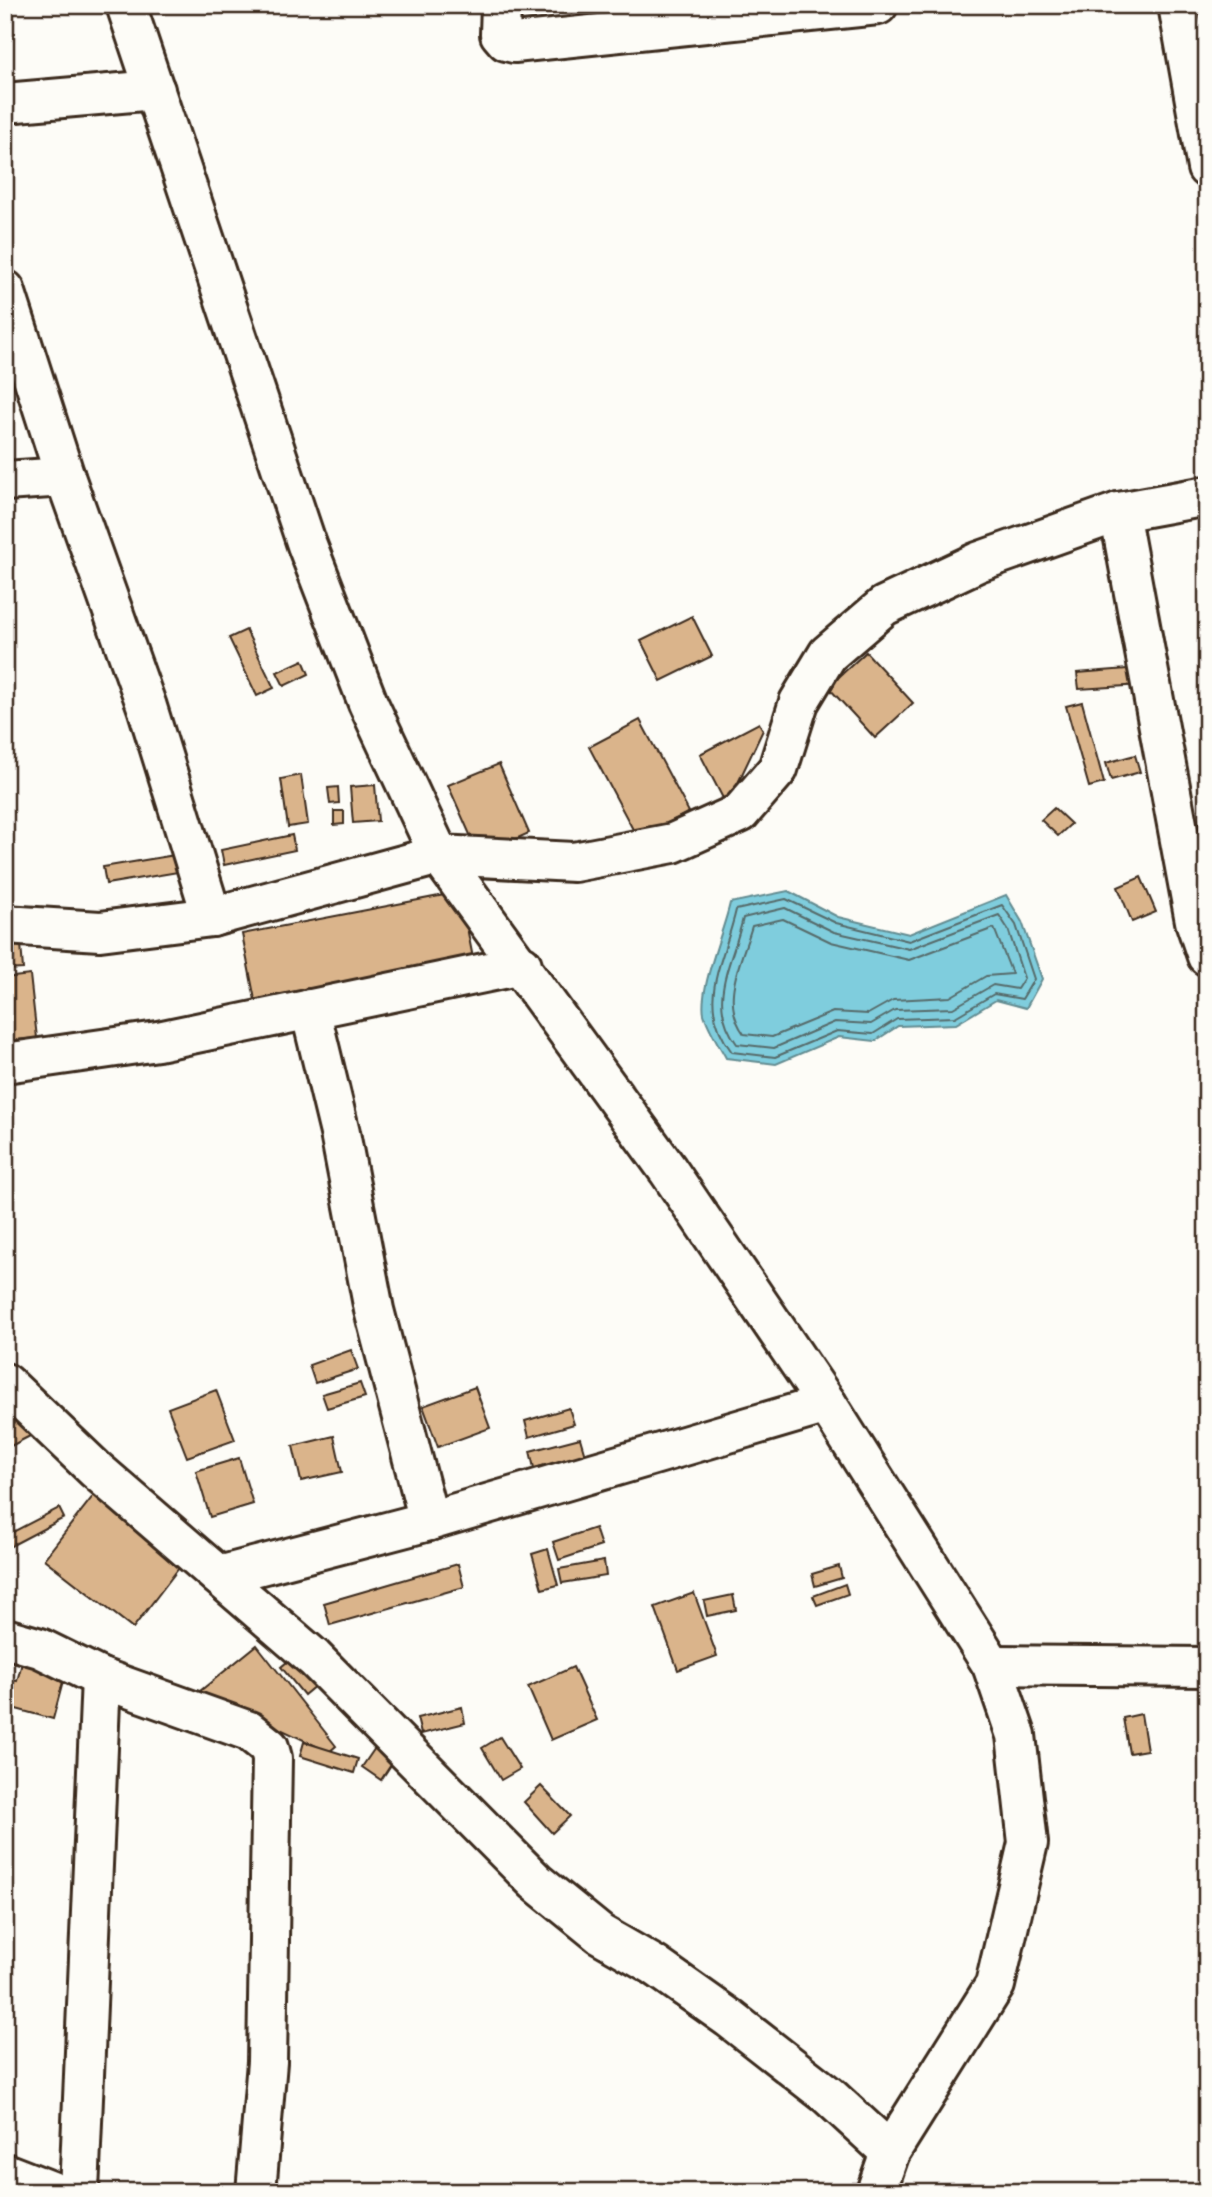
<svg xmlns="http://www.w3.org/2000/svg" width="1212" height="2197" viewBox="0 0 1212 2197" font-family="'Shantell Sans',sans-serif">
  <style>
    .water { fill: #7fcddd; stroke: #648c91; stroke-width: 2 }
    .lines { fill: none; stroke-linecap: round; stroke-linejoin: round }
    .shore { stroke: #566b6a; stroke-width: 2 }
    .building { fill: #dab48b; stroke: #3b2a1e; stroke-width: 2 }
    .minor-casing { stroke: #3b2a1e; stroke-width: 44 }
    .minor { stroke: #fdfcf7; stroke-width: 38 }
  </style>
  <rect width="100%" height="100%" fill="#fdfcf7"/>
  <filter id="ink" filterUnits="userSpaceOnUse"><feTurbulence type="fractalNoise" baseFrequency=".0143" numOctaves="2"/><feDisplacementMap in="SourceGraphic" scale="14" xChannelSelector="R" yChannelSelector="G"/><feConvolveMatrix kernelMatrix="1 2 1 2 8 2 1 2 1" color-interpolation-filters="sRGB"/></filter>
  <g filter="url(#ink)">
    <path class="water" d="M788 891 838 917 909 934 1006 895 1022 922 1042 979 1026 1008 996 1000 956 1024 898 1026 875 1041 839 1037 776 1064 726 1058C719 1045 708 1028 704 1014 699 988 724 931 730 903Z"/>
    <g class="lines">
      <g class="shore">
        <path d="M786 899 836 923 909 941 1002 905 1016 925 1034 979 1022 999 994 994 955 1017 897 1019 873 1034 837 1031 775 1057 732 1052C694 1002 724 963 736 910Z"/>
        <path d="M785 908 834 932 909 949 999 915 1008 929 1024 978 1017 989 993 985 953 1008 895 1010 871 1024 835 1022 774 1048 737 1044C705 1001 733 963 743 918Z"/>
        <path d="M783 919 831 942 909 960 994 928 1012 974 986 976 950 997 893 1000 868 1014 833 1012 772 1037 744 1034C719 1000 742 961 752 926Z"/>
      </g>
    </g>
    <g class="building">
      <polygon points="692,616 712,656 661,681 641,641"/>
      <polygon points="246,630 274,688 257,696 229,638"/>
      <polygon points="866,652 913,703 875,738 828,687"/>
      <polygon points="303,660 309,674 284,686 277,672"/>
      <polygon points="1140,668 1142,685 1079,689 1077,673"/>
      <polygon points="1082,702 1104,783 1089,787 1066,706"/>
      <polygon points="640,720 689,812 638,839 589,747"/>
      <polygon points="759,723 763,730 727,806 700,754"/>
      <polygon points="1135,755 1140,772 1111,780 1106,763"/>
      <polygon points="499,764 529,833 479,855 448,785"/>
      <polygon points="301,775 308,824 288,827 281,779"/>
      <polygon points="375,785 378,821 353,823 350,787"/>
      <polygon points="338,787 339,803 330,804 328,788"/>
      <polygon points="1054,808 1071,824 1058,836 1041,820"/>
      <polygon points="334,811 344,811 344,824 334,825"/>
      <polygon points="292,835 295,850 224,865 221,850"/>
      <polygon points="175,855 178,872 106,884 103,867"/>
      <polygon points="1141,877 1156,912 1132,922 1118,887"/>
      <polygon points="460,892 473,958 255,1000 242,934"/>
      <polygon points="21,944 23,969 5,970 5,945"/>
      <polygon points="30,975 37,1038 5,1041 5,978"/>
      <polygon points="351,1350 358,1369 315,1383 309,1365"/>
      <polygon points="360,1383 365,1397 327,1408 322,1394"/>
      <polygon points="475,1387 490,1428 438,1447 423,1406"/>
      <polygon points="5,1390 32,1435 5,1449"/>
      <polygon points="216,1390 235,1440 187,1457 168,1408"/>
      <polygon points="569,1408 574,1424 529,1437 525,1421"/>
      <polygon points="334,1436 342,1472 301,1481 293,1446"/>
      <polygon points="580,1438 585,1455 534,1468 530,1451"/>
      <polygon points="239,1458 253,1504 210,1517 196,1471"/>
      <polygon points="94,1495 182,1564 133,1628 44,1559"/>
      <polygon points="59,1508 64,1518 5,1549 5,1536"/>
      <polygon points="595,1528 601,1546 559,1560 553,1542"/>
      <polygon points="548,1549 558,1585 542,1589 532,1554"/>
      <polygon points="604,1561 606,1576 562,1583 559,1569"/>
      <polygon points="458,1564 464,1587 330,1625 324,1603"/>
      <polygon points="839,1566 842,1578 815,1586 812,1574"/>
      <polygon points="845,1584 848,1594 817,1605 813,1596"/>
      <polygon points="694,1593 717,1656 678,1670 655,1607"/>
      <polygon points="733,1595 736,1610 707,1616 704,1601"/>
      <polygon points="257,1645 336,1746 329,1752 200,1691"/>
      <polygon points="25,1652 68,1663 53,1719 5,1706 5,1678 17,1681"/>
      <polygon points="293,1657 316,1685 304,1695 281,1667"/>
      <polygon points="573,1667 597,1720 551,1740 528,1687"/>
      <polygon points="462,1707 465,1723 421,1734 417,1718"/>
      <polygon points="1141,1714 1147,1750 1129,1753 1123,1718"/>
      <polygon points="500,1737 520,1769 501,1780 482,1748"/>
      <polygon points="304,1742 358,1759 354,1773 300,1756"/>
      <polygon points="379,1742 398,1754 381,1780 362,1767"/>
      <polygon points="541,1786 570,1816 552,1833 524,1802"/>
    </g>
    <g class="lines">
      <defs>
        <g id="minor">
          <polyline points="126,5 307,545 368,703 439,855 668,1170 827,1404 992,1665 1016,1735 1028,1843 995,1985 890,2152 876,2192"/>
          <polyline points="501,5 500,34 506,41 514,43 878,5"/>
          <polyline points="1178,5 1207,168"/>
          <polyline points="5,103 155,90"/>
          <polyline points="5,290 65,477 147,707 212,917"/>
          <polyline points="5,481 65,477"/>
          <polyline points="1119,512 1195,921 1207,956"/>
          <polyline points="5,925 100,931 212,917 439,855 574,862 673,843 740,813 778,769 799,702 828,654 884,606 978,562 1119,512 1207,496"/>
          <polyline points="310,1009 340,1133 374,1310 429,1521"/>
          <polyline points="5,1063 158,1041 522,965"/>
          <polyline points="5,1383 95,1469 314,1658 536,1882 600,1934 654,1965 729,2018 829,2096 890,2152"/>
          <polyline points="219,1576 429,1521 827,1404"/>
          <polyline points="5,1638 40,1648 101,1678 249,1731 269,1747 272,1758 267,2062 256,2192"/>
          <polyline points="992,1665 1207,1667"/>
          <polyline points="5,2173 54,2192"/>
          <polyline points="79,2192 101,1678"/>
        </g>
      </defs>
      <use href="#minor" class="minor-casing"/>
      <use href="#minor" class="minor"/>
    </g>
  </g>
  <rect width="1212" height="2197" fill="none" stroke="#fdfcf7" stroke-width="28"/>
  <rect x="14" y="14" width="1184" height="2169" fill="none" stroke="#3b2a1e" stroke-width="2.5" filter="url(#ink)"/>
</svg>
